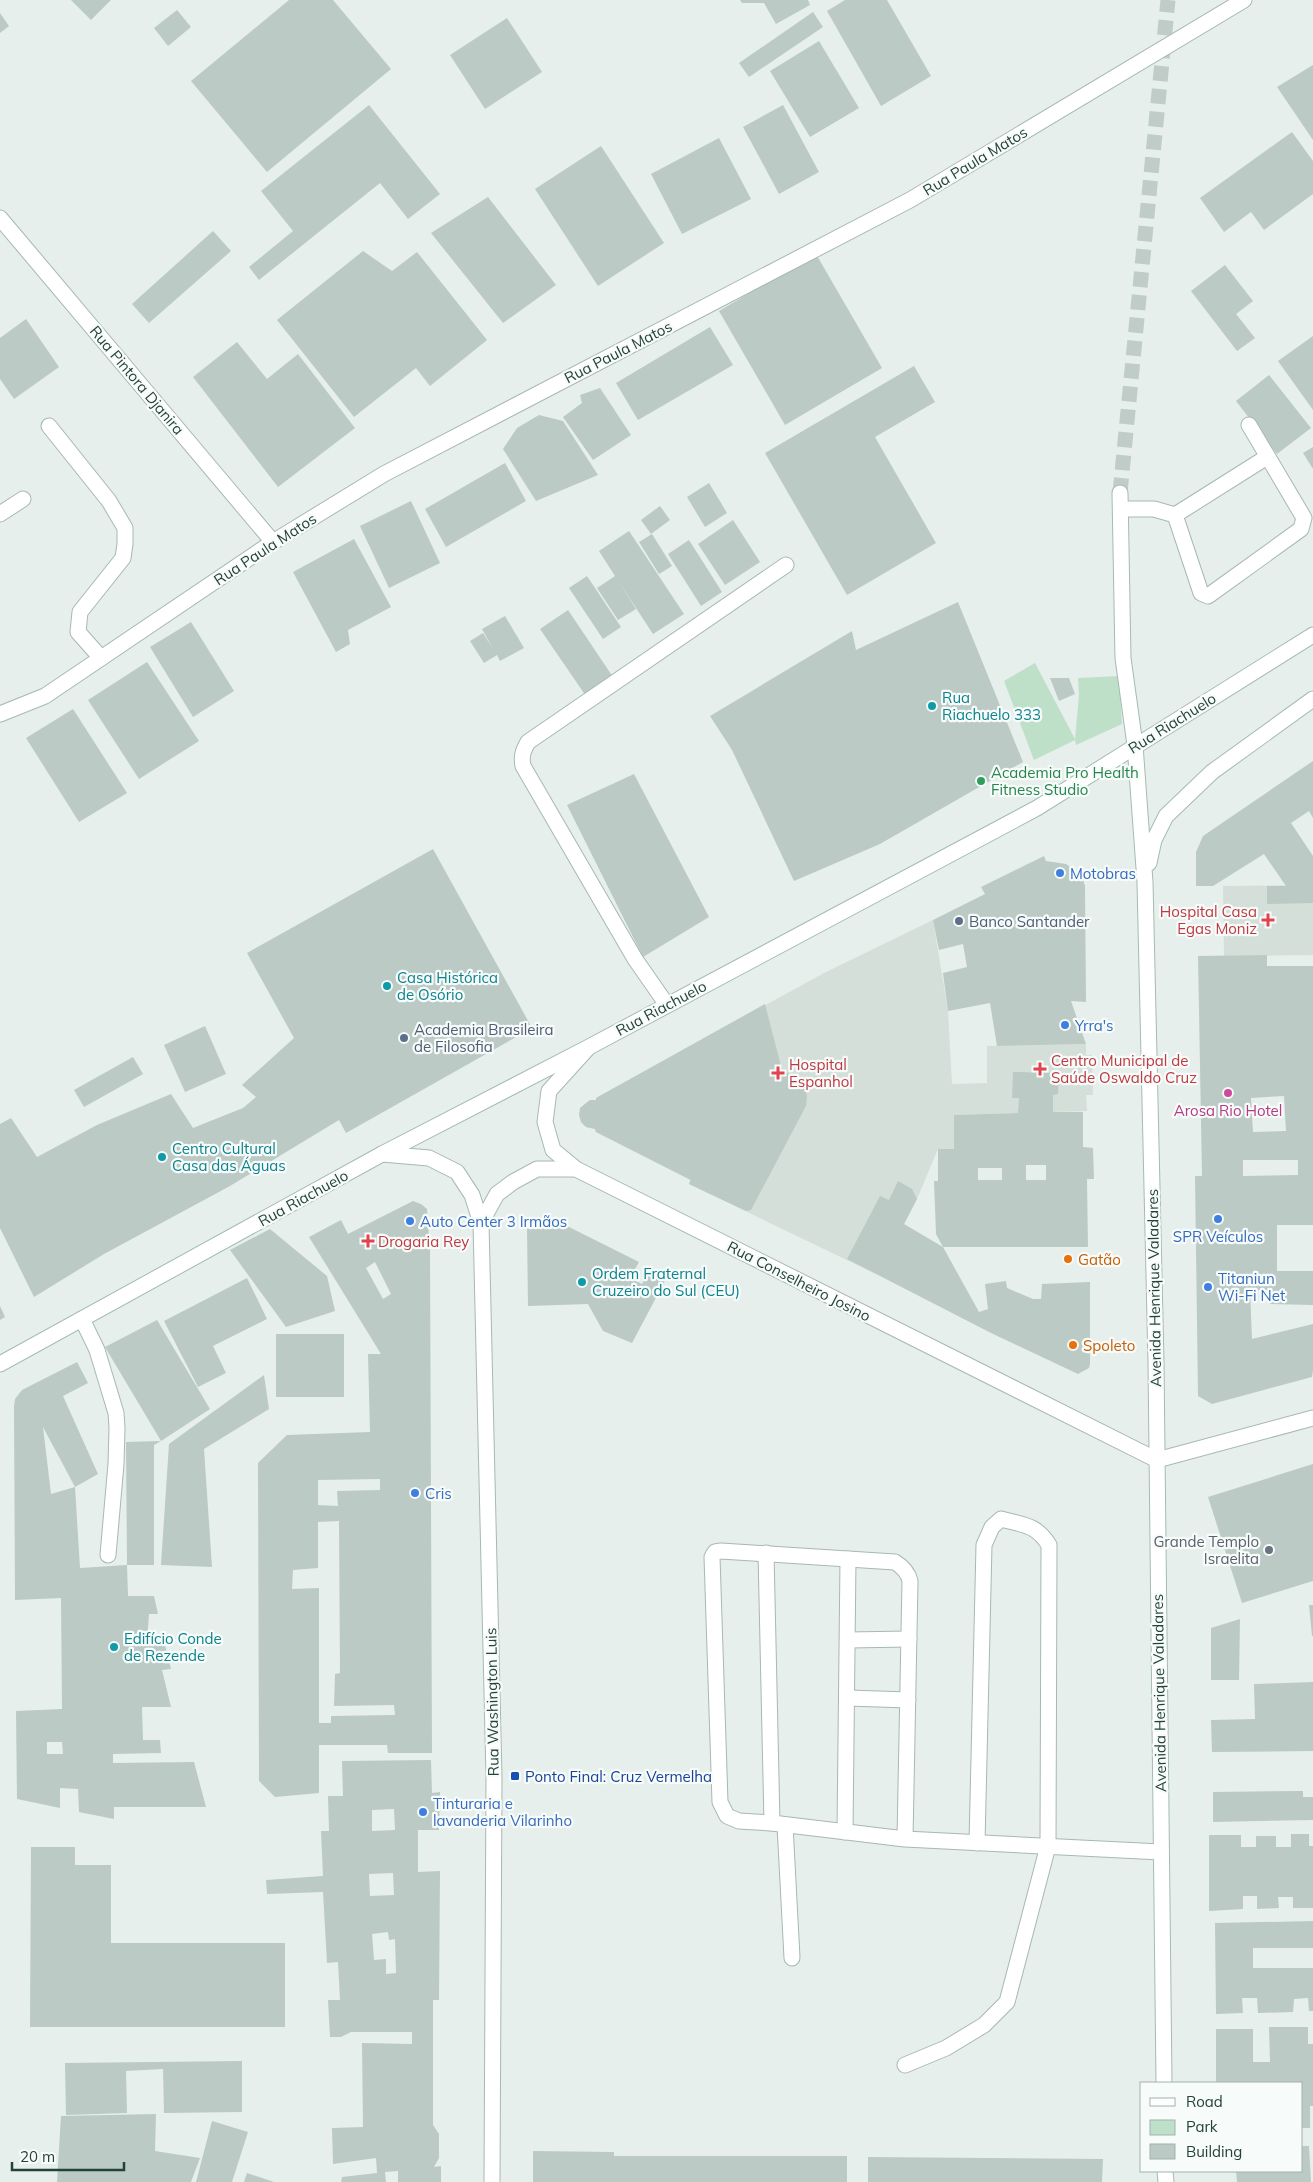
<svg xmlns="http://www.w3.org/2000/svg" width="1313" height="2182" viewBox="0 0 1313 2182" font-family="Mulish,sans-serif">
  <style>
    .built { fill: #d4dfda }
    .green { fill: #bfe0c8 }
    .building { fill: #bbcac4; fill-rule: evenodd }
    .lines { fill: none; stroke-linecap: round; stroke-linejoin: round }
    .secondary-tunnel { stroke: #bfccc8; stroke-width: 15; stroke-dasharray: 15 8; stroke-linecap: butt }
    .service-casing { stroke: #a8b8b2; stroke-width: 17 }
    .minor-casing { stroke: #a8b8b2; stroke-width: 17 }
    .tertiary-casing { stroke: #a8b8b2; stroke-width: 17 }
    .secondary-casing { stroke: #a4bbb3; stroke-width: 17 }
    .service { stroke: #fff; stroke-width: 15 }
    .minor { stroke: #fff; stroke-width: 15 }
    .tertiary { stroke: #fff; stroke-width: 15 }
    .secondary { stroke: #fff; stroke-width: 15 }
    .culture-dot { fill: #0f9aa8; stroke: #f7fbf9; stroke-width: 2 }
    .leisure-dot { fill: #2e9e5b; stroke: #f7fbf9; stroke-width: 2 }
    .shop-dot { fill: #3f7fe0; stroke: #f7fbf9; stroke-width: 2 }
    .health-dot { fill: #e0444e; stroke: #f7fbf9; stroke-width: 2 }
    .service-dot { fill: #5c6f8a; stroke: #f7fbf9; stroke-width: 2 }
    .hotel-dot { fill: #d1479c; stroke: #f7fbf9; stroke-width: 2 }
    .food-dot { fill: #e8710a; stroke: #f7fbf9; stroke-width: 2 }
    .worship-dot { fill: #6b7280; stroke: #f7fbf9; stroke-width: 2 }
    .transit-dot { fill: #1a4fb4; stroke: #f7fbf9; stroke-width: 2 }
    .labels { text-anchor: middle; dominant-baseline: central; stroke-width: 4.5; stroke-linejoin: round; paint-order: stroke }
    .street-label { font-size: 15px; fill: #24423a; stroke: #f7fbf9 }
    .culture-label { font-size: 15px; fill: #0d838f; stroke: #f7fbf9; text-anchor: start }
    .leisure-label { font-size: 15px; fill: #27864d; stroke: #f7fbf9; text-anchor: start }
    .shop-label { font-size: 15px; fill: #366cbe; stroke: #f7fbf9; text-anchor: start }
    .health-label { font-size: 15px; fill: #be3a42; stroke: #f7fbf9; text-anchor: start }
    .service-label { font-size: 15px; fill: #4e5e75; stroke: #f7fbf9; text-anchor: start }
    .hotel-label { font-size: 15px; fill: #b23c85; stroke: #f7fbf9 }
    .food-label { font-size: 15px; fill: #c56008; stroke: #f7fbf9; text-anchor: start }
    .worship-label { font-size: 15px; fill: #5b616d; stroke: #f7fbf9; text-anchor: end }
    .transit-label { font-size: 15px; fill: #164399; stroke: #f7fbf9; text-anchor: start }
  </style>
  <rect width="100%" height="100%" fill="#e6efeb"/>
  <g class="built">
    <polygon points="1313,885 1313,955 1224,956 1223,886"/>
    <polygon points="933,920 948,1011 952,1084 987,1083 987,1046 1086,1044 1086,1055 1092,1055 1093,1095 1086,1095 1087,1111 954,1115 954,1149 938,1149 917,1199 878,1275 689,1184 690,1180 596,1132 595,1129 586,1127 581,1122 580,1108 590,1100 596,1100 596,1098 824,973"/>
  </g>
  <polygon class="green" points="1035,663 1075,739 1079,695 1078,678 1119,676 1122,724 1076,745 1075,740 1034,760 1004,681"/>
  <g class="building">
    <polygon points="71,0 111,0 91,20"/>
    <polygon points="289,0 333,0 391,69 267,172 191,81"/>
    <polygon points="740,0 808,0 810,5 776,24 764,3 742,3"/>
    <polygon points="845,0 887,0 931,76 881,106 827,11"/>
    <polygon points="177,10 191,27 168,46 154,28"/>
    <polygon points="813,12 823,27 749,77 739,63"/>
    <polygon points="0,13 9,26 0,33"/>
    <polygon points="507,18 542,72 485,109 450,55"/>
    <polygon points="819,41 859,108 810,137 770,71"/>
    <polygon points="1313,65 1313,140 1277,87"/>
    <polygon points="369,105 440,194 408,219 380,183 259,280 249,267 293,231 261,191"/>
    <polygon points="783,105 819,172 779,194 743,127"/>
    <polygon points="1292,132 1313,161 1313,194 1264,230 1251,212 1224,232 1200,198"/>
    <polygon points="719,138 751,199 682,234 651,174"/>
    <polygon points="601,146 664,243 598,286 535,189"/>
    <polygon points="488,197 556,285 503,323 431,233"/>
    <polygon points="213,231 231,251 149,323 132,304"/>
    <polygon points="363,251 392,271 417,252 487,340 430,386 416,368 354,417 277,320"/>
    <polygon points="816,254 882,368 785,425 719,311"/>
    <polygon points="1225,265 1253,301 1236,314 1255,338 1237,351 1191,291"/>
    <polygon points="26,319 59,367 14,399 0,379 0,338"/>
    <polygon points="710,327 733,365 638,420 616,383"/>
    <polygon points="1313,336 1313,410 1278,361"/>
    <polygon points="237,342 267,379 298,354 355,428 278,487 193,377"/>
    <polygon points="914,366 935,402 875,437 936,543 847,595 765,453"/>
    <polygon points="1269,375 1311,428 1277,454 1236,401"/>
    <polygon points="600,388 631,435 593,460 563,417 582,403 580,395"/>
    <polygon points="539,415 563,421 598,475 536,501 503,449 517,428"/>
    <polygon points="1313,447 1313,469 1303,453"/>
    <polygon points="505,463 526,501 446,547 425,509"/>
    <polygon points="709,483 727,513 705,527 687,497"/>
    <polygon points="411,501 440,563 389,588 360,526"/>
    <polygon points="660,506 670,520 651,534 641,520"/>
    <polygon points="733,520 760,562 725,585 698,544"/>
    <polygon points="629,531 684,614 653,634 617,579 636,609 618,620 597,588 615,576 599,551"/>
    <polygon points="652,534 672,566 659,574 639,542"/>
    <polygon points="354,539 391,607 348,630 350,644 336,652 293,572"/>
    <polygon points="689,540 722,592 701,606 668,554"/>
    <polygon points="587,576 621,627 603,639 569,588"/>
    <polygon points="958,602 1023,762 880,844 794,881 732,750 710,716 852,631 856,650"/>
    <polygon points="568,610 615,680 588,699 540,629"/>
    <polygon points="505,616 524,648 500,661 497,655 484,663 470,641 483,633 493,649 482,629"/>
    <polygon points="191,622 234,691 193,717 150,647"/>
    <polygon points="147,662 199,741 139,779 88,700"/>
    <polygon points="1050,678 1069,678 1075,694 1059,701"/>
    <polygon points="73,709 127,793 79,822 26,738"/>
    <polygon points="1313,761 1313,818 1309,811 1291,823 1313,856 1313,903 1267,904 1267,886 1286,886 1264,854 1213,886 1196,886 1196,852 1203,836"/>
    <polygon points="634,774 709,917 643,957 567,805"/>
    <polygon points="433,849 532,1028 346,1133 339,1120 230,1186 104,1254 34,1297 0,1228 0,1124 11,1118 37,1157 97,1125 171,1094 193,1128 243,1108 256,1097 242,1085 294,1038 247,953"/>
    <polygon points="1044,856 1046,861 1066,864 1076,871 1083,880 1085,886 1086,1002 1071,1001 1086,1044 997,1046 990,1003 948,1011 943,973 967,967 963,944 939,950 933,920 985,894 981,887"/>
    <path d="M1267 955V966H1313V1225H1277V1271H1313V1305L1270 1304V1290H1250L1252 1339 1313 1324V1370L1312 1377 1212 1404 1198 1396 1195 1176H1202L1198 956ZM1284 1096 1286 1131 1253 1132 1251 1098ZM1243 1160H1298V1175L1243 1176Z"/>
    <polygon points="765,1004 782,1070 798,1079 806,1090 807,1097 806,1106 751,1210 746,1211 689,1184 691,1180 596,1132 595,1129 586,1127 581,1122 579,1115 580,1108 590,1100 596,1100 596,1098"/>
    <polygon points="205,1026 226,1074 185,1092 164,1045"/>
    <polygon points="133,1057 143,1074 84,1107 74,1090"/>
    <path d="M1013 1072 1059 1073 1058 1094 1053 1095V1112H1083V1147L1093 1148 1094 1179H1087L1088 1247H943L979 1312 988 1309 985 1284 1006 1281 1007 1288 1033 1299H1041L1042 1284 1090 1282V1364L1089 1368 1078 1374 991 1333 847 1259 880 1196 889 1200 898 1181 912 1189 917 1199 904 1224 943 1247 936 1234 934 1181H938V1149H954V1115L1018 1113 1019 1098H1012ZM1026 1165H1046V1180H1026ZM978 1168H1002V1180H978Z"/>
    <path d="M413 1201 421 1204 427 1209 430 1252 432 1753H388L387 1745H319V1793L275 1797 259 1781 258 1463 287 1435 370 1432 368 1354H381L309 1237 341 1220 348 1234ZM375 1262 391 1294 383 1299 366 1268ZM380 1479V1490L337 1491 338 1506 318 1505V1480ZM339 1521 340 1673 335 1674 334 1706 394 1705 395 1715 331 1716V1723H319V1588L292 1589 293 1570 318 1568V1522Z"/>
    <polygon points="547,1216 639,1262 630,1278 642,1284 650,1268 667,1277 632,1343 603,1331 588,1304 528,1306 527,1228 532,1229 535,1223 546,1221"/>
    <polygon points="270,1229 327,1276 335,1311 286,1327 230,1250"/>
    <polygon points="247,1278 267,1319 213,1346 226,1373 198,1387 164,1321"/>
    <polygon points="0,1306 5,1317 0,1320"/>
    <polygon points="157,1320 210,1409 161,1441 105,1347"/>
    <rect x="276" y="1334" width="68" height="63"/>
    <path d="M77 1362 88 1383 63 1396 98 1474 75 1487 80 1568 127 1565 126 1442 161 1441 154 1445V1565H127L128 1596H154L158 1614H149L147 1642 164 1641 171 1669 162 1670 171 1707H142L143 1740H160L161 1753 113 1754V1763L194 1762 206 1807H114V1819L79 1812 78 1789 60 1788V1808L17 1799 16 1711 62 1709 61 1598 15 1600 14 1406 15 1399 22 1390ZM43 1427 75 1487 51 1494ZM47 1742H62L63 1754H47Z"/>
    <polygon points="264,1375 269,1409 204,1449 212,1567 161,1565 169,1444"/>
    <polygon points="1313,1464 1313,1581 1242,1603 1208,1497"/>
    <polygon points="1309,1605 1313,1605 1313,1636 1312,1636"/>
    <polygon points="1240,1619 1239,1680 1211,1680 1211,1628"/>
    <polygon points="1313,1682 1313,1751 1212,1752 1211,1720 1255,1719 1254,1684"/>
    <path d="M431 1760 432 1793 440 1792 439 1830H418V1872L440 1871 439 2000H433V2125L439 2134V2158L434 2167 441 2166V2182H398V2171L385 2172 386 2182H341L342 2177 377 2173 376 2158 333 2164 332 2128 363 2127 362 2043 412 2044V2032H351L341 2037H330L328 2000H340L338 1962 327 1963 323 1892 267 1894 266 1880 323 1876 321 1831H329L328 1796H343L342 1761ZM394 1809 395 1830 372 1831V1810ZM393 1873 394 1895 370 1896 369 1874ZM388 1932 389 1940 395 1939 396 1973 386 1974V1959L374 1960 372 1934Z"/>
    <polygon points="1303,1791 1303,1797 1313,1797 1313,1820 1213,1822 1213,1792"/>
    <polygon points="1291,1834 1309,1834 1309,1846 1313,1846 1313,1908 1293,1908 1293,1897 1278,1897 1279,1908 1257,1909 1257,1896 1243,1896 1243,1909 1209,1911 1209,1835 1241,1835 1241,1847 1256,1847 1256,1836 1276,1836 1276,1847 1291,1847"/>
    <polygon points="31,1847 75,1847 75,1865 111,1865 111,1943 285,1943 285,2027 30,2027"/>
    <polygon points="1313,1921 1313,1948 1253,1948 1253,1968 1313,1968 1313,2011 1309,2011 1308,1998 1294,1999 1293,2012 1258,2013 1257,1998 1242,1998 1243,2013 1216,2014 1215,1923"/>
    <polygon points="1269,2027 1308,2027 1308,2044 1313,2044 1313,2106 1310,2106 1310,2128 1302,2128 1302,2083 1216,2083 1216,2029 1253,2029 1253,2062 1270,2062"/>
    <polygon points="242,2061 242,2112 164,2113 163,2069 126,2071 127,2113 66,2115 65,2063"/>
    <polygon points="156,2114 155,2151 200,2158 191,2182 57,2182 61,2116"/>
    <polygon points="212,2121 248,2132 232,2182 196,2182"/>
    <polygon points="1302,2146 1309,2146 1311,2182 1237,2182 1236,2171 1302,2171"/>
    <polygon points="533,2151 614,2152 614,2156 847,2156 847,2182 533,2182"/>
    <polygon points="868,2157 1103,2159 1102,2182 868,2182"/>
    <polygon points="247,2173 274,2182 244,2182"/>
  </g>
  <g class="lines">
    <polyline class="secondary-tunnel" points="1120,493 1168,0"/>
    <defs>
      <g id="service">
        <polyline points="49,426 109,501 125,528 125,544 123,558 80,612 78,632 101,658"/>
        <polyline points="1121,509 1154,509 1175,515 1201,593 1208,596 1301,529 1304,518 1249,425"/>
        <polyline points="0,514 23,499"/>
        <polyline points="1175,515 1267,457"/>
        <polyline points="82,1319 97,1350 116,1413 117,1428 116,1464 108,1555"/>
        <polyline points="766,1553 772,1823"/>
        <polyline points="848,1640 909,1639"/>
        <polyline points="848,1698 908,1700"/>
        <polyline points="785,1825 792,1958"/>
        <polyline points="845,1832 848,1559"/>
        <path d="M905 1839 910 1581C908 1572 903 1567 895 1562L721 1551 715 1552 712 1557 720 1802 727 1816 739 1821 772 1823 905 1839 1161 1852"/>
        <path d="M905 2065 946 2048 984 2025 1007 2002 1048 1846 1049 1545C1036 1524 1023 1525 1001 1519L992 1527 984 1545 977 1843"/>
      </g>
      <g id="minor">
        <polyline points="0,218 273,542"/>
        <polyline points="0,714 45,696 273,542 384,474 910,200 1244,0"/>
        <path d="M667 1005 635 959 523 766C521 756 523 751 528 742L786 565"/>
        <polyline points="382,1154 429,1158 457,1172 472,1195 481,1223 494,1777 492,2182"/>
        <polyline points="481,1223 497,1194 513,1182 537,1169 576,1169"/>
      </g>
      <polyline id="tertiary" points="587,1049 549,1091 545,1122 553,1150 576,1169 1157,1460 1313,1418"/>
      <g id="secondary">
        <polyline points="1120,493 1123,658 1135,745 1145,882 1156,1362 1164,2083"/>
        <polyline points="1149,863 1154,840 1166,816 1212,772 1313,699"/>
        <polyline points="0,1364 382,1154 589,1047 1037,808 1313,635"/>
        <polyline points="1165,2171 1166,2182"/>
      </g>
    </defs>
    <use href="#service" class="service-casing"/>
    <use href="#minor" class="minor-casing"/>
    <use href="#tertiary" class="tertiary-casing"/>
    <use href="#secondary" class="secondary-casing"/>
    <use href="#service" class="service"/>
    <use href="#minor" class="minor"/>
    <use href="#tertiary" class="tertiary"/>
    <use href="#secondary" class="secondary"/>
  </g>
  <g class="culture-dot">
    <circle cx="932" cy="706" r="5"/>
    <circle cx="387" cy="986" r="5"/>
    <circle cx="162" cy="1157" r="5"/>
    <circle cx="582" cy="1282" r="5"/>
    <circle cx="114" cy="1647" r="5"/>
  </g>
  <circle class="leisure-dot" cx="981" cy="781" r="5"/>
  <g class="shop-dot">
    <circle cx="1060" cy="873" r="5"/>
    <circle cx="1065" cy="1025" r="5"/>
    <circle cx="1218" cy="1219" r="5"/>
    <circle cx="410" cy="1221" r="5"/>
    <circle cx="1208" cy="1287" r="5"/>
    <circle cx="415" cy="1493" r="5"/>
    <circle cx="423" cy="1812" r="5"/>
  </g>
  <g class="health-dot">
    <path d="M1265.5 912.5h5v5h5v5h-5v5h-5v-5h-5v-5h5z"/>
    <path d="M1037.5 1061.5h5v5h5v5h-5v5h-5v-5h-5v-5h5z"/>
    <path d="M775.5 1065.5h5v5h5v5h-5v5h-5v-5h-5v-5h5z"/>
    <path d="M365.5 1233.5h5v5h5v5h-5v5h-5v-5h-5v-5h5z"/>
  </g>
  <g class="service-dot">
    <circle cx="959" cy="921" r="5"/>
    <circle cx="404" cy="1038" r="5"/>
  </g>
  <circle class="hotel-dot" cx="1228" cy="1093" r="5"/>
  <g class="food-dot">
    <circle cx="1068" cy="1259" r="5"/>
    <circle cx="1073" cy="1345" r="5"/>
  </g>
  <circle class="worship-dot" cx="1269" cy="1550" r="5"/>
  <rect class="transit-dot" x="510" y="1771" width="10" height="10" rx="2.5"/>
  <g class="labels">
    <g class="street-label">
      <text transform="translate(975 161) rotate(-31)">Rua Paula Matos</text>
      <text transform="translate(618 352) rotate(-27)">Rua Paula Matos</text>
      <text transform="translate(137 380) rotate(50)">Rua Pintora Djanira</text>
      <text transform="translate(265 549) rotate(-33)">Rua Paula Matos</text>
      <text transform="translate(1172 723) rotate(-32)">Rua Riachuelo</text>
      <text transform="translate(661 1008) rotate(-28)">Rua Riachuelo</text>
      <text transform="translate(303 1198) rotate(-29)">Rua Riachuelo</text>
      <text transform="translate(799 1281) rotate(27)">Rua Conselheiro Josino</text>
      <text transform="translate(1154 1288) rotate(-91)">Avenida Henrique Valadares</text>
      <text transform="translate(1159 1693) rotate(-91)">Avenida Henrique Valadares</text>
      <text transform="translate(492 1702) rotate(-91)">Rua Washington Luis</text>
    </g>
    <g class="culture-label">
      <text x="942" y="697">Rua<tspan x="942" dy="17">Riachuelo 333</tspan></text>
      <text x="397" y="977">Casa Histórica<tspan x="397" dy="17">de Osório</tspan></text>
      <text x="172" y="1148">Centro Cultural<tspan x="172" dy="17">Casa das Águas</tspan></text>
      <text x="592" y="1273">Ordem Fraternal<tspan x="592" dy="17">Cruzeiro do Sul (CEU)</tspan></text>
      <text x="124" y="1638">Edifício Conde<tspan x="124" dy="17">de Rezende</tspan></text>
    </g>
    <g class="leisure-label">
      <text x="991" y="772">Academia Pro Health<tspan x="991" dy="17">Fitness Studio</tspan></text>
    </g>
    <g class="shop-label">
      <text x="1070" y="873">Motobras</text>
      <text x="1075" y="1025">Yrra's</text>
      <text x="420" y="1221">Auto Center 3 Irmãos</text>
      <text x="1218" y="1236" text-anchor="middle">SPR Veículos</text>
      <text x="1218" y="1278">Titaniun<tspan x="1218" dy="17">Wi-Fi Net</tspan></text>
      <text x="425" y="1493">Cris</text>
      <text x="433" y="1803">Tinturaria e<tspan x="433" dy="17">lavanderia Vilarinho</tspan></text>
    </g>
    <g class="health-label">
      <text x="1257" y="911" text-anchor="end">Hospital Casa<tspan x="1257" dy="17">Egas Moniz</tspan></text>
      <text x="1051" y="1060">Centro Municipal de<tspan x="1051" dy="17">Saúde Oswaldo Cruz</tspan></text>
      <text x="789" y="1064">Hospital<tspan x="789" dy="17">Espanhol</tspan></text>
      <text x="378" y="1241">Drogaria Rey</text>
    </g>
    <g class="service-label">
      <text x="969" y="921">Banco Santander</text>
      <text x="414" y="1029">Academia Brasileira<tspan x="414" dy="17">de Filosofia</tspan></text>
    </g>
    <g class="hotel-label">
      <text x="1228" y="1110">Arosa Rio Hotel</text>
    </g>
    <g class="food-label">
      <text x="1078" y="1259">Gatão</text>
      <text x="1083" y="1345">Spoleto</text>
    </g>
    <g class="worship-label">
      <text x="1259" y="1541">Grande Templo<tspan x="1259" dy="17">Israelita</tspan></text>
    </g>
    <g class="transit-label">
      <text x="525" y="1776">Ponto Final: Cruz Vermelha</text>
    </g>
  </g>
  <rect x="1140" y="2082" width="162" height="90" fill="#f7fbf9" stroke="#a3b1ad"/>
  <rect x="1150" y="2098" width="25" height="8" fill="#ffffff" stroke="#a3b1ad"/>
  <text x="1186" y="2107" font-size="15" fill="#24423a">Road</text>
  <rect x="1150" y="2120" width="25" height="15" fill="#bfe0c8" stroke="#a3b1ad"/>
  <text x="1186" y="2132" font-size="15" fill="#24423a">Park</text>
  <rect x="1150" y="2144" width="25" height="15" fill="#bbcac4" stroke="#a3b1ad"/>
  <text x="1186" y="2157" font-size="15" fill="#24423a">Building</text>
  <path d="M12 2162v8h112v-8" fill="none" stroke="#24423a" stroke-width="2.5"/>
  <text x="20" y="2162" font-size="15" fill="#24423a" stroke="#f7fbf9" stroke-width="4" paint-order="stroke">20 m</text>
</svg>
